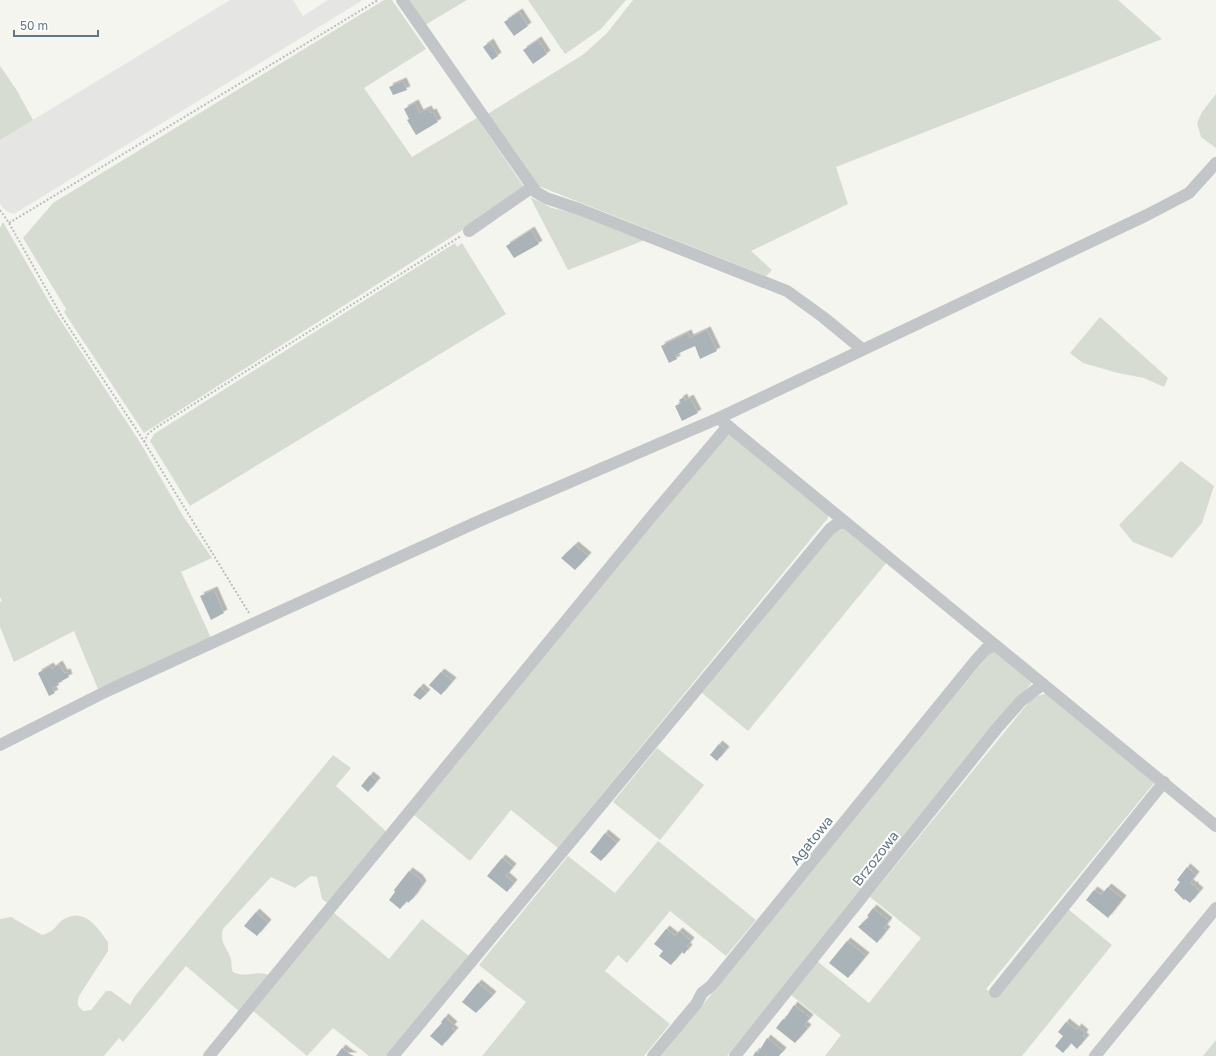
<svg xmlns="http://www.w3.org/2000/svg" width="1216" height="1056" viewBox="0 0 1216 1056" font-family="'Golos Text',sans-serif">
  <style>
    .built { fill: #e5e6e4 }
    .green { fill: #d6dcd1 }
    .building { fill: #aab3b7; filter: url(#shadow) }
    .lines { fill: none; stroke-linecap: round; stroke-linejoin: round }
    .path { stroke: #bbbec0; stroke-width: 2; stroke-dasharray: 2 2; stroke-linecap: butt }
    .minor { stroke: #c2c6c9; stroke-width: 12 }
    .labels { text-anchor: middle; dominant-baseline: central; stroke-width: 4; stroke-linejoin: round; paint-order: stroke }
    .street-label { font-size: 14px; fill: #627683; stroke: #fff }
  </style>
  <defs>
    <filter id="shadow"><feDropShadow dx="3.5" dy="-3.5" stdDeviation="0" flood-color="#0004"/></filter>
  </defs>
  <rect width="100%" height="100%" fill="#f5f5f0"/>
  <polygon class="built" points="230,0 293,0 303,16 328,0 363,0 14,214 8,212 2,207 0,203 0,140"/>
  <g class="green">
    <polygon points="384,0 392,0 426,49 364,88 412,157 477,118 524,187 478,220 144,433 64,312 66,309 23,238 53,203"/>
    <polygon points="409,0 467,0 425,25"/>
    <polygon points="528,0 626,0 601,29 565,54"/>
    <polygon points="633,0 1118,0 1162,39 836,167 848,204 751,251 772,270 766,276 536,185 486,115 584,54 607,33"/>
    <polygon points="0,66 16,89 33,120 0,140"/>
    <polygon points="1216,94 1216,148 1201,137 1197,123 1202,112"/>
    <polygon points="530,197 552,208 580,214 645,240 568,270"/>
    <polygon points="3,222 52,307 141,444 183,516 212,558 181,572 211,638 98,689 74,631 14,662 0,627 0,602 2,601 0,597 0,228"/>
    <polygon points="455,243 457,247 462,243 506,314 190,506 150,441 154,434"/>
    <polygon points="1100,317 1168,378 1164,387 1144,378 1118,373 1083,363 1070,353"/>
    <polygon points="727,432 828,514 828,518 558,848 511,810 470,861 413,814"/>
    <polygon points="1181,461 1214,486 1202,523 1172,558 1133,542 1119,525"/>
    <polygon points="843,526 887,562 748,731 702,693 839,527"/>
    <polygon points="993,649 1033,681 727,1056 661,1056"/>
    <polygon points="1048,693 1155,782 986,989 996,997 1068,909 1112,945 1022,1056 825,1056 841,1035 790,994 817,961 869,1003 921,938 870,897 1033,697"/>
    <polygon points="657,748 704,785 660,840 613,802"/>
    <path d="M333 755 351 768 336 786 388 833 329 904 322 899 317 877 311 876 295 888 271 877 223 929C219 943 227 947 231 959 232 964 231 968 233 972 245 979 258 969 270 976L240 1012 186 966 123 1042 119 1038 104 1056H0V919L11 917 42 935C58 931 55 923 66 918 85 908 99 929 108 942V951L79 996C77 1003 77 1007 84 1011L91 1010 106 991H111L130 1005 135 996Z"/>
    <polygon points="658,841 756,920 726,956 670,911 627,963 618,955 605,971 670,1024 644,1056 482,1056 526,1002 479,965 568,856 615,893"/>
    <polygon points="333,912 389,959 422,919 469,956 387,1056 369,1056 333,1028 307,1056 252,1010"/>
    <polygon points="1216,1040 1216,1056 1203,1056"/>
  </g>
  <g class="building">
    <polygon points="519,12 528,26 514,36 504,22"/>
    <polygon points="538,40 547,54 533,64 523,50"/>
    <polygon points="490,42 498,56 492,60 483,47"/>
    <polygon points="403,81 407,90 393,95 389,87"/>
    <polygon points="415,103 420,113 428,109 430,113 433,112 438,122 416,135 407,120 409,119 404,109"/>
    <polygon points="531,230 539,244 514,258 506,246"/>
    <polygon points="707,330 717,351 700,359 695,346 675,355 677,359 669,363 661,346 688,333 690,338"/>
    <polygon points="684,397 685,401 690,398 698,413 682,421 675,406 681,403 679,400"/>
    <polygon points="575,545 588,556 575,570 561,558"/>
    <polygon points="214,590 224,613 211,620 200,596"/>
    <polygon points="59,664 64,673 67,672 69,677 58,683 59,685 52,688 55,693 49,696 38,673 50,666 52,669"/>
    <polygon points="441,672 453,681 441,695 429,685"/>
    <polygon points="420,687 427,693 420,700 413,695"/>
    <polygon points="719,744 726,750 717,761 710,755"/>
    <polygon points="370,775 377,781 368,792 361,786"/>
    <polygon points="605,833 617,843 601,861 590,852"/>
    <polygon points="502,858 513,867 506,876 514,883 507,892 487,876"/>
    <polygon points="1187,867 1196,875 1190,883 1194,886 1195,884 1195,887 1200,891 1190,903 1185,899 1184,900 1174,890 1180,882 1177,880"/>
    <polygon points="409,871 419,878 423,884 414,897 408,903 407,901 400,909 389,900 395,892 394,890"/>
    <polygon points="1108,887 1123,899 1108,918 1086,900 1094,890 1101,895"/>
    <polygon points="873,908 889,921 884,928 887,930 877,943 858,927 869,917 867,916"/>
    <polygon points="256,912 268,923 257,936 244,926"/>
    <polygon points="666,929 675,936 679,931 691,941 687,946 689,948 684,954 682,952 671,965 659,956 663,951 654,944"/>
    <polygon points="847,941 866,956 848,978 829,963"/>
    <polygon points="478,983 493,995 476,1013 462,1002"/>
    <polygon points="794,1005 810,1018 804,1025 808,1028 795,1043 776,1028 783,1019 784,1020"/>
    <polygon points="445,1017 454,1025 451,1028 455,1031 442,1046 430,1036 442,1023 441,1022"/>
    <polygon points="1066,1022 1076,1030 1078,1027 1085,1033 1083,1036 1086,1038 1077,1049 1071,1043 1063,1053 1055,1046 1063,1036 1058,1032"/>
    <polygon points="767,1038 783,1051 779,1056 753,1056 756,1051 758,1053"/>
    <polygon points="342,1048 350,1054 354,1056 336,1056"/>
  </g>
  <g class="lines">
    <g class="path">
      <polyline points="0,210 9,223 62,317 140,435 249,613"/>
      <polyline points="9,223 378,0"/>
      <polyline points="144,442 148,434 154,429 461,236"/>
    </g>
    <g class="minor">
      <polyline points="402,0 536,192 546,198 579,209 787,291 823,317 862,349"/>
      <polyline points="469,231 531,188"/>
      <polyline points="722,421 1216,826"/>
      <polyline points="0,745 107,691 255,623 477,522 719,418 1147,215 1189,193 1216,163"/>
      <polyline points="995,992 1164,782"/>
      <polyline points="209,1056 651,517 728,426"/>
      <polyline points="393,1056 830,529 837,524 845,522"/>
      <polyline points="653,1056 697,1003 702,993 711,986 976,660 986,649 995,645"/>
      <polyline points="735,1056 998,727 1021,701 1043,684"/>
      <polyline points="1095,1056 1216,908"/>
    </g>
  </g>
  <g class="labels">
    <g class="street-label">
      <text transform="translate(811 840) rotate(-51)">Agatowa</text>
      <text transform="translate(875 858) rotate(-52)">Brzozowa</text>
    </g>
  </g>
  <path d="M14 30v6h84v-6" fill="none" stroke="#627683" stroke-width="2"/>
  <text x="20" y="30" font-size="12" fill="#627683" stroke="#ffffff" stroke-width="3" paint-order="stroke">50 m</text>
</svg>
